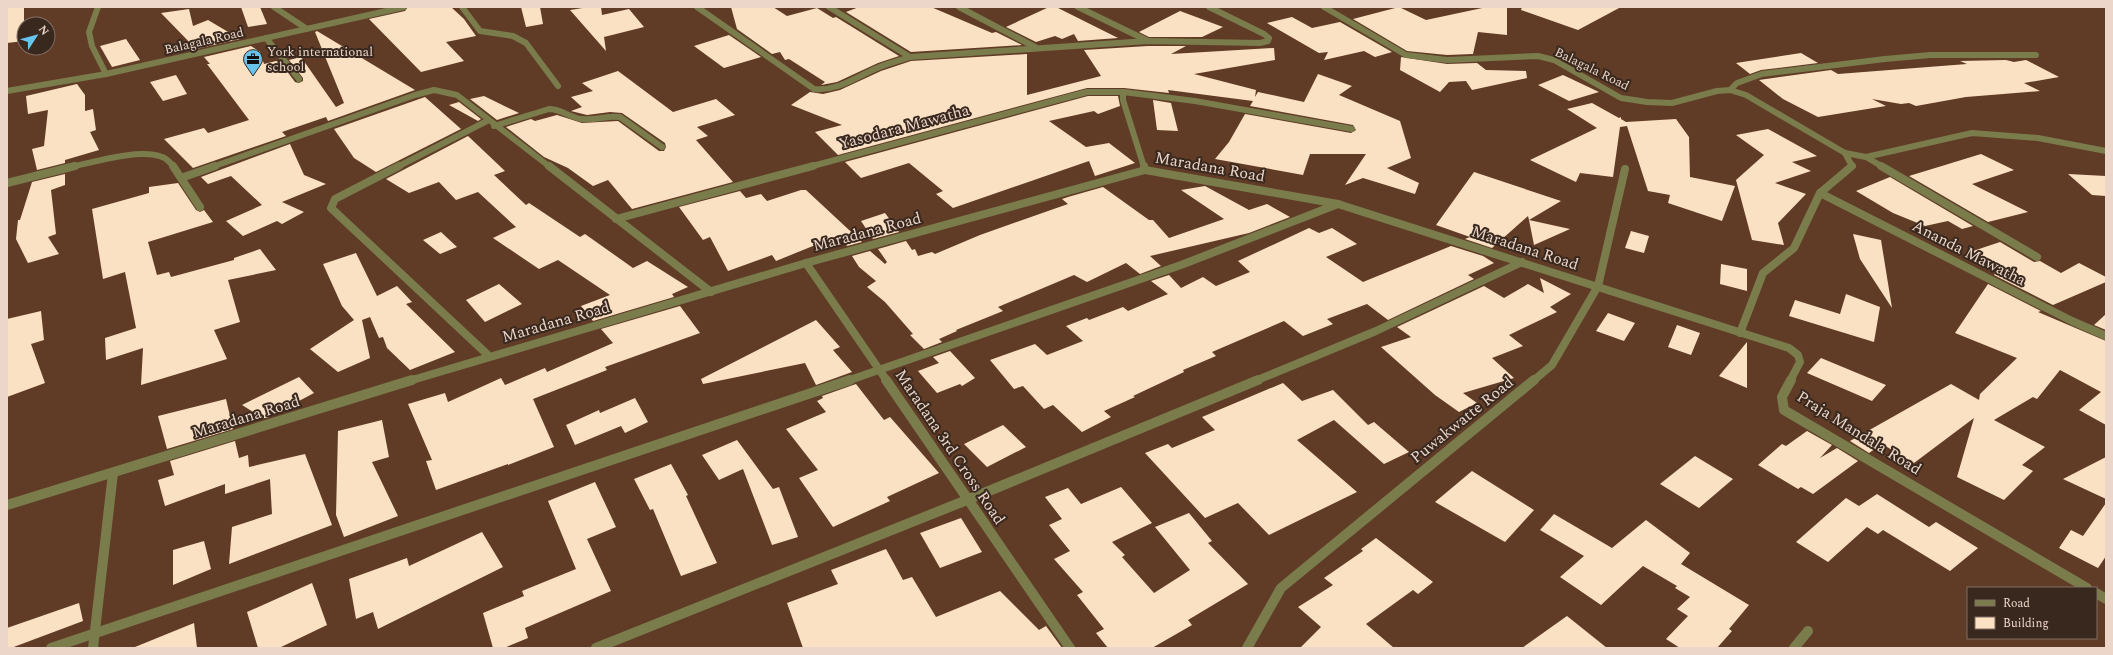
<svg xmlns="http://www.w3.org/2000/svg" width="2113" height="655" viewBox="0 0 2113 655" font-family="Spectral,serif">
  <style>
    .building { fill: #fbe1c3 }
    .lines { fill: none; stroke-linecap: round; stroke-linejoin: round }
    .minor-far2 { stroke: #7a7c4b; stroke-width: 6 }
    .minor-far1 { stroke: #7a7c4b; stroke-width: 8 }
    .minor { stroke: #7a7c4b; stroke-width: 10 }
    .labels { text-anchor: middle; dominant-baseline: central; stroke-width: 4; stroke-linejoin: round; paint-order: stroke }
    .far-street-label { font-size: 13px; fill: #ecd5c9; stroke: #39281e }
    .far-poi-label { font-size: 13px; fill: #ecd5c9; stroke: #39281e; text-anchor: start }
    .street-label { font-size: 16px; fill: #ecd5c9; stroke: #39281e }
  </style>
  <rect width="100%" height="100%" fill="#603c27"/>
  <g class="building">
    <polygon points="7,7 24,7 24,41 7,43"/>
    <polygon points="241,7 260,7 267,24 248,27"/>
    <polygon points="408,7 451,7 464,19 476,36 446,42 464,61 421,72 369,19 405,11"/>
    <polygon points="521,7 540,7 543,24 526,27"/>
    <polygon points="589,7 601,7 602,15 629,9 644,27 604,37 606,51 570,10"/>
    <polygon points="731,7 773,7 787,16 817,8 833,18 836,17 899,56 878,63 837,82 821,85 825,82 789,59 785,60 780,52 772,54 737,29"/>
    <polygon points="859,7 931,7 992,33 996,32 1022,45 911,52 846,12"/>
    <polygon points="1049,7 1056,7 1118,38 1078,41 1074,34 1062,39 1055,36 1036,42 1006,27"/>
    <polygon points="1399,7 1426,20 1487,7 1507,7 1507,35 1478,32 1473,54 1447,55 1407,51 1353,19"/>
    <polygon points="1522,7 1621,7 1578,30 1521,10"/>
    <polygon points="189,9 193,26 208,20 240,39 196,49 161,13"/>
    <polygon points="1180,11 1223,27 1202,37 1149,37 1139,32"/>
    <polygon points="1292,17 1312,28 1340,22 1392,52 1375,57 1364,51 1324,60 1328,52 1319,53 1267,23"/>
    <polygon points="317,31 415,90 328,121 326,117 282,132 286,136 193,168 164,139 204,128 208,133 249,120 207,64 210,64 204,57 251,46 260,52 264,64 276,61 280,62 295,82 299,83 303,81 303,78 289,60 301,57 336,107 344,103 315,32"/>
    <polygon points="729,35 761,57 724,68 694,46"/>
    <polygon points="126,39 140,60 112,67 100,46"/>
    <polygon points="1148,46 1186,46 1171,54 1274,48 1275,60 1194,74 1256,90 1255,97 1258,92 1304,102 1318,74 1352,86 1339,95 1400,121 1411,158 1387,168 1419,183 1415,194 1363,178 1345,185 1366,154 1310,154 1303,175 1215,159 1229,142 1245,114 1351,133 1356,130 1353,125 1250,106 1253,101 1168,90 1169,93 1124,88 1087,88 838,155 815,132 842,125 791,105 810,92 823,94 840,90 881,71 911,61 1027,54 1027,95 1101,76 1084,50"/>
    <polygon points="1801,53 1818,63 1761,70 1750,74 1736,63"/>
    <polygon points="1401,57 1447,64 1477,63 1486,70 1526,71 1527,78 1472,90 1466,81 1449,82 1440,92 1400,70"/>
    <polygon points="2006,60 2014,62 2026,60 2059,77 2024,83 2040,91 1966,97 1916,106 1909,103 1901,104 1872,99 1886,106 1818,117 1783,99 1759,80 1831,70 1838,74 1967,64 1960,61"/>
    <polygon points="618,71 673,112 716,99 735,115 697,127 708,136 696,140 733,182 632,209 608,180 593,186 568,168 544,157 506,127 531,119 535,121 557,115 582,123 618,121 659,151 664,151 666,147 665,143 622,113 610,112 587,115 571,111 582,107 571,97 593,91 582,83"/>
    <polygon points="176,75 187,94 163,101 150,82"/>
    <polygon points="1563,75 1599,92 1569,101 1538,85"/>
    <polygon points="77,84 85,95 85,111 93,109 96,130 90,132 99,150 65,160 65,163 37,170 32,149 44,146 48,110 28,114 26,96"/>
    <polygon points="484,96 519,113 497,120 470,99"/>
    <polygon points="1088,96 1118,96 1120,106 1098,114 1094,111 1049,121 1086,147 1109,143 1135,163 1095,176 1089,161 953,208 936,194 943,191 909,163 861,178 845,162"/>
    <polygon points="425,97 461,129 376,172 354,158 334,129"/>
    <polygon points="1153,100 1171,103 1178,131 1157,130"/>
    <polygon points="459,102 481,119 478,121 449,105"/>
    <polygon points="1592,103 1619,118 1621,117 1621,119 1626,122 1676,119 1689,137 1690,177 1735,186 1722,221 1668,203 1670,195 1648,191 1627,126 1620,127 1613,177 1580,173 1576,182 1530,160 1597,128 1567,109"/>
    <polygon points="1768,129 1817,156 1792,162 1811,171 1775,183 1806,194 1778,223 1784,245 1752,240 1736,180 1764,155 1736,135"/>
    <polygon points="468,136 505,171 494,175 526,205 529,203 580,237 585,234 633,268 647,261 688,287 672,294 674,297 593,321 581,306 610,295 558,260 539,269 493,238 516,227 478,192 456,200 439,182 409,193 386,179"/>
    <polygon points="290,144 304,175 326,184 282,202 304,212 282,224 277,221 243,236 226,221 262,205 231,176 208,184 201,177"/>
    <polygon points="1981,154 2014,170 1972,184 2028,212 1988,222 1909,176"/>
    <polygon points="1474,172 1561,201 1529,220 1528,216 1492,248 1465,239 1470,237 1436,225"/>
    <polygon points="65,174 65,185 51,190 56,234 48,237 59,254 28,263 16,239 18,220 20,220 32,182"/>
    <polygon points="2068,174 2106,176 2106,196 2092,195"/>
    <polygon points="1890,177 1973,226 1962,229 1948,221 1925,226 1893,213 1856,191"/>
    <polygon points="178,183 196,210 200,212 204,210 213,222 148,242 157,275 169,272 171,277 234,260 234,258 260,249 276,270 228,280 240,322 214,330 227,359 141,385 143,348 106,360 105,338 136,328 125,272 103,279 92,209 149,193 149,187"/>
    <polygon points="1205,186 1249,210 1267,204 1290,217 1249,233 1150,256 1161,266 1140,274 1126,263 1087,282 1074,275 998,307 1003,311 956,330 957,331 939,339 942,342 924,349 910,335 913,334 885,302 867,287 876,281 859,267 852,256 870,251 885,264 887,262 878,249 906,241 912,250 915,249 918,256 932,252 935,254 980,235 1068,204 1062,199 1068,197 1103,187 1149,220 1153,220 1169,238 1224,219 1181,190"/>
    <polygon points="801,190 806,190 862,242 847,246 840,235 776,261 772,255 728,271 710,237 703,240 679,207 740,191 746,198 761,194 767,201"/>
    <polygon points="885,213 899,232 873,239 861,221"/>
    <polygon points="1529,220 1570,229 1534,245"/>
    <polygon points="1309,228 1319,233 1332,228 1357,244 1326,257 1363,282 1451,246 1483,256 1494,263 1468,275 1474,279 1388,320 1367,304 1327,319 1333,324 1303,336 1284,321 1212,352 1216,356 1183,370 1184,372 1133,396 1135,397 1104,411 1111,417 1082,432 1053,405 1044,409 1023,386 1014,389 990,360 1035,344 1047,355 1083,341 1066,326 1087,318 1089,320 1123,307 1128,311 1168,294 1151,281 1169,275 1181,288 1203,277 1216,286 1250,272 1238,261"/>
    <polygon points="1631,231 1649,236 1644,253 1625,248"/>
    <polygon points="441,232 457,247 440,254 423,240"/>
    <polygon points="1853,234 1881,240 1892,308 1860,259"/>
    <polygon points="2000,242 2034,262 2040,261 2061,273 2079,263 2106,277 2106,282 2053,305 1994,275 1999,268 1970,252"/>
    <polygon points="356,253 377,296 397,286 412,302 406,304 455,352 410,370 387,348 383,337 379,338 370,317 362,320 370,358 338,372 310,349 354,320 342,306 323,264"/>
    <polygon points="1721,264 1747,269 1747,291 1720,284"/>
    <polygon points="1540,278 1571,294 1550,307 1557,312 1509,335 1523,346 1492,358 1514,378 1463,393 1477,403 1459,412 1435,395 1381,347 1411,337 1397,327 1484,286 1504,298 1528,284 1544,293"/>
    <polygon points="499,284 522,304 485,322 466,300"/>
    <polygon points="1988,284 2041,311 2038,312 2106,341 2106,425 2079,410 2101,392 2060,370 2037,399 2033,397 1994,420 2045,447 2022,465 2033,471 2004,500 1957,477 1974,418 1914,463 1882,444 1869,453 1850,441 1951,384 1979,400 1980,394 2017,358 1955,333"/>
    <polygon points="1846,294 1880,307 1874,342 1789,316 1795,300 1840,314"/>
    <polygon points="680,306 700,333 605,367 607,370 533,399 554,447 508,465 508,464 436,490 426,461 432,460 408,404 445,393 448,402 501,378 505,385 545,368 547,372 613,343 601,329"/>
    <polygon points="41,311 44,340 31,344 45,383 7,397 7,319"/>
    <polygon points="1608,313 1635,323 1624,341 1596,331"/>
    <polygon points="2106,314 2106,330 2094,325"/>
    <polygon points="816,320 840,347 833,350 852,372 816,385 805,363 703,384 701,379"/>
    <polygon points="1677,325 1700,333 1691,355 1668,347"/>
    <polygon points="1747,342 1747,388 1719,376"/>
    <polygon points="950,351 975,378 962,386 960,384 937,393 918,371 939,363 933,357"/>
    <polygon points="1821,358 1886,385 1872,401 1807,373"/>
    <polygon points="299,377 314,393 267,418 263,418 242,405"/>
    <polygon points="1283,383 1302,401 1333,390 1368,425 1374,422 1409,452 1384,464 1334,420 1297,440 1357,492 1269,535 1238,503 1205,518 1145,453 1168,444 1172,448 1215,430 1202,417"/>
    <polygon points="856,384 884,420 890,417 939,473 887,497 890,501 833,527 799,478 818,470 786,429 826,412 817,401 823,398 822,396"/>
    <polygon points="635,398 648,422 625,433 621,426 575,445 566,425 599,410 600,413"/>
    <polygon points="226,399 233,429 167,449 158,416"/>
    <polygon points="382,420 389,457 372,462 398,516 344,537 336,515 338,431"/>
    <polygon points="1003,425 1026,447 987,467 964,444"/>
    <polygon points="1807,431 1832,445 1820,458 1837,448 1858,461 1813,494 1801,487 1798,489 1758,465 1782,444 1786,446"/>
    <polygon points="737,440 773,489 779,487 798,537 772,545 743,469 719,480 702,455"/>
    <polygon points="235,441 239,458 248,455 249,467 305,454 332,525 229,564 232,527 272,514 270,479 225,494 225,484 165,506 158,480 174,475 170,461"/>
    <polygon points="1695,456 1733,479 1699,508 1660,484"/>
    <polygon points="2106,457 2106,499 2063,479"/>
    <polygon points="671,464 688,495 686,496 717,563 681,576 653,509 650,510 634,479"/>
    <polygon points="1472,471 1534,510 1505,542 1435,502"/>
    <polygon points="595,482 616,527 587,539 611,591 525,628 528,638 504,648 493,648 483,613 524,596 522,591 576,569 548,501"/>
    <polygon points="1121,487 1152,523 1112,542 1125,555 1122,557 1154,593 1190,570 1155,527 1189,513 1212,541 1208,543 1248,584 1188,620 1192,625 1152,648 1108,648 1096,633 1104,629 1077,595 1083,592 1054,559 1070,551 1049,525 1062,519 1045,497 1068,488 1081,504"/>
    <polygon points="1877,494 1929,527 1936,522 1978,548 1950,571 1883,530 1878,534 1867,527 1828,562 1796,542 1846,498 1859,506"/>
    <polygon points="2106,503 2106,556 2098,568 2059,548 2071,530 2083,536"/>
    <polygon points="1554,514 1612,548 1646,520 1690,553 1681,564 1749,605 1729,629 1732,631 1717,648 1680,648 1666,639 1688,616 1677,609 1690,597 1675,588 1677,586 1643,566 1601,605 1560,577 1584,556 1540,530"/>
    <polygon points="961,518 982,552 940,568 920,533"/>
    <polygon points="482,532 503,567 378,629 373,612 356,619 349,579 407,558 409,566"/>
    <polygon points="1376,538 1433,582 1418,594 1413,590 1366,624 1394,648 1300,648 1321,627 1298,607 1333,585 1324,578 1363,551 1361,549"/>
    <polygon points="204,541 211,569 173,585 173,550"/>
    <polygon points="886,549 903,580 912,577 936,617 1000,591 1039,630 1046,626 1062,648 803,648 787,603 838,584 831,570"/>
    <polygon points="312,583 327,625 279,648 258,648 247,612"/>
    <polygon points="79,603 83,621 11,648 7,648 7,628"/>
    <polygon points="1567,616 1607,648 1522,648"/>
    <polygon points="194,623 197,648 136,648 135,647"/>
  </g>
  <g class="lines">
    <g class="minor-far2">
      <polyline points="98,7 89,32 92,46 106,74"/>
      <polyline points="274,7 307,29"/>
      <polyline points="462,7 480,31 513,36 526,43 558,86"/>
      <path d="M697 7 814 89C838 91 854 78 875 69 886 64 898 61 910 57L1148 41 1260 43 1268 41 1269 38 1264 34 1209 7"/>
      <polyline points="829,7 910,57"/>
      <polyline points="959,7 1035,47"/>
      <polyline points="1078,7 1146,40"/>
      <polyline points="1324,7 1406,55 1447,60 1538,56 1554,60 1621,98 1647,102 1672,103 1717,91 1730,90 1746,95 1845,153 1866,157 1972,133 2038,138 2106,151"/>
      <polyline points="266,38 299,79"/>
      <polyline points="1730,90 1737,83 1762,74 1885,59 1930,55 2036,55"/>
      <polyline points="7,91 106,74 404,7"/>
      <polyline points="1123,92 1195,101 1352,129"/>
      <path d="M494 126 549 109C562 109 570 118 582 119 595 121 607 115 620 117L662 147"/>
      <polyline points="1845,153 1852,166 1851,167"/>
      <polyline points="1866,157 1883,167"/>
      <path d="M71 167C94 162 140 148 162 157 167 158 170 163 174 167"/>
      <polyline points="212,167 415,95 434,90 457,95 550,167"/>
      <polyline points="397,167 487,121"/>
      <polyline points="809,167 1087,92 1123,92 1123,100 1144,167"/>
    </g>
    <g class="minor-far1">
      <polyline points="173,166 200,207"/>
      <polyline points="399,166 335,199 331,208 489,356"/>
      <polyline points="549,166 711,292"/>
      <polyline points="1144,166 1145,170"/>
      <polyline points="1881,166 2037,257"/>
      <polyline points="181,178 215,166"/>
      <polyline points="7,183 75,166"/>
      <polyline points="1820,193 2072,321 2106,336"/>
      <polyline points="616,219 813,166"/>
      <polyline points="806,263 887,381"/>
      <polyline points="1740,333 1763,273 1794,248 1820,193 1852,166"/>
      <polyline points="409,381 806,263 1145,170 1338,204 1789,348 1798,355 1800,362 1790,381"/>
      <polyline points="847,381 1181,265 1338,204"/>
      <polyline points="1255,381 1376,331 1522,262"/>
      <polyline points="1533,381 1552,365 1598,286 1625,169"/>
    </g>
    <g class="minor">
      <polyline points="886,380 1070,648"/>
      <polyline points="1791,380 1782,397 1784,410 2087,588"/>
      <polyline points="7,505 412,380"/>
      <polyline points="2096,593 2106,599"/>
      <polyline points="51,648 850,380"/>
      <polyline points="93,648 113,473"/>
      <polyline points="596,648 967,500 1258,380"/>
      <polyline points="1247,648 1281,588 1534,380"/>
      <polyline points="1794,648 1808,631"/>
    </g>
  </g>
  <defs>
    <symbol id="office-pin" viewBox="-11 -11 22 30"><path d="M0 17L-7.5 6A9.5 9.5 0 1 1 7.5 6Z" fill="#67c4ef" stroke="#39281e"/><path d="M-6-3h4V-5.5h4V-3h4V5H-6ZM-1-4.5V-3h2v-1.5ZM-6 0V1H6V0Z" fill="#111"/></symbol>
  </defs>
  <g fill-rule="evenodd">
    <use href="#office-pin" x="242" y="48" width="22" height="30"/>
  </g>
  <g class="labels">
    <g class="far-street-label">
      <text transform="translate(204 41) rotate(-13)">Balagala Road</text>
      <text transform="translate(1592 69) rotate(26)">Balagala Road</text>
    </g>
    <g class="far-poi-label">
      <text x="267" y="52">York international<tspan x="267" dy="15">school</tspan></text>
    </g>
    <g class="street-label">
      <text transform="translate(904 127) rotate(-15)">Yasodara Mawatha</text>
      <text transform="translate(1210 167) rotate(10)">Maradana Road</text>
      <text transform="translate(867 232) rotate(-15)">Maradana Road</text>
      <text transform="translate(1525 248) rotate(18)">Maradana Road</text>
      <text transform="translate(1969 253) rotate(27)">Ananda Mawatha</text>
      <text transform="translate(556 322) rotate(-16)">Maradana Road</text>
      <text transform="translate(246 417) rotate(-17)">Maradana Road</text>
      <text transform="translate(1462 420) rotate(-39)">Puwakwatte Road</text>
      <text transform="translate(1859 433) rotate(32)">Praja Mandala Road</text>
      <text transform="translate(950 447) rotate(56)">Maradana 3rd Cross Road</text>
    </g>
  </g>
  <rect width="2113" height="655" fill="none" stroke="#ecd5c9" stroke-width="16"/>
  <rect x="1967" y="587" width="130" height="52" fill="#39281e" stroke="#816d62"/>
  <rect x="1975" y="600" width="20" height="6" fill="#7a7c4b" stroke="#816d62"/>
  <text x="2003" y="607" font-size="12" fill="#ecd5c9">Road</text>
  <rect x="1975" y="617" width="20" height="12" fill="#fbe1c3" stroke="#816d62"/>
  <text x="2003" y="627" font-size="12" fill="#ecd5c9">Building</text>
  <g transform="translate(36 36) rotate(54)"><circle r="19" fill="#39281e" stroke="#816d62"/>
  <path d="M0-3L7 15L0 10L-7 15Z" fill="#67c4ef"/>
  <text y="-6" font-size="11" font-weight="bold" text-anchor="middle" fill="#ecd5c9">N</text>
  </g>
</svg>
